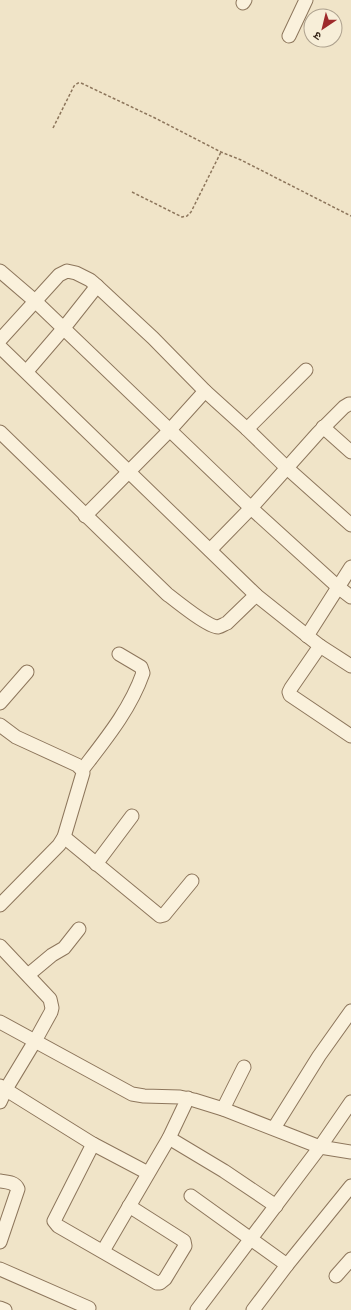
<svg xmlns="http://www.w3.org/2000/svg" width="351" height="1310" viewBox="0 0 351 1310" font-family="'IBM Plex Serif','Noto Sans Devanagari',serif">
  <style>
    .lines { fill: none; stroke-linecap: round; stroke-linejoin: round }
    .minor-casing { stroke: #8d765c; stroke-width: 15 }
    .path { stroke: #8d765c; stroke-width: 1.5; stroke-dasharray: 3 2; stroke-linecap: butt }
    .minor { stroke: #faf1dc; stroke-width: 13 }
  </style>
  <rect width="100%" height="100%" fill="#f0e4c8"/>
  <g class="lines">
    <defs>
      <g id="minor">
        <polyline points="243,3 245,0"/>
        <polyline points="289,36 306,0"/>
        <polyline points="0,271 35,301 251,508 338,587 351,597"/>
        <polyline points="0,340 59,275 67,271 76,273 90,280 97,286 153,338 205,391 247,429 287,468 351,525"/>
        <polyline points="0,347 256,595 320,646 351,666"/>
        <polyline points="27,371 63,329 97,286"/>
        <polyline points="323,427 351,452"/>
        <polyline points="247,429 306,370"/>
        <path d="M0 432 167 594C176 601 208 627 218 627 222 626 224 624 227 623L256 595"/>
        <polyline points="85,516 169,431 205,391"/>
        <polyline points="210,550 251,508 318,433 344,407 349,404 351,404"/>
        <polyline points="307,636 351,567"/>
        <polyline points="320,646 291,688 289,692 290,695 351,736"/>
        <polyline points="0,703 27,672"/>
        <polyline points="0,725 16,737 77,765 82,770 83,773 64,837 59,845 0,905"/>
        <path d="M82 770C105 740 130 710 143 673L141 667 119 654"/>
        <polyline points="64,837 160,916 164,915 192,881"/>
        <polyline points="96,864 132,816"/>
        <polyline points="0,946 50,999 52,1008 51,1012 35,1041 6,1089 0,1102"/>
        <polyline points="28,975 52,955 64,948 79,929"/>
        <polyline points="0,1022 132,1094 144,1096 180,1097 194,1100 223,1109 320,1147 351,1152"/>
        <polyline points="0,1086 93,1144 148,1173"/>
        <polyline points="223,1109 244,1067"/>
        <polyline points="274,1128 319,1056 351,1011"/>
        <polyline points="169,1138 224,1171 276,1206"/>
        <polyline points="93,1144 54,1221 58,1226 157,1283 160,1283 165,1279 185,1246 184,1241 129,1206"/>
        <path d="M0 1181C7 1182 15 1182 18 1189L0 1242"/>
        <polyline points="191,1196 287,1265"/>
        <polyline points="103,1251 169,1138 188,1098"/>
        <polyline points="0,1269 89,1308"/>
        <polyline points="336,1276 351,1259"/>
        <polyline points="0,1308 5,1310"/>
        <polyline points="197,1310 320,1147 351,1102"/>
        <polyline points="253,1310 287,1265 351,1186"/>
      </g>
    </defs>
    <use href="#minor" class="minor-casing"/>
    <g class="path">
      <polyline points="53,128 74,86 78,83 81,83 155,118 221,152 241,160 351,216"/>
      <polyline points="132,192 182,217 187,216 191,212 221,152"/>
    </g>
    <use href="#minor" class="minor"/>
  </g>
  <g transform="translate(323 28) rotate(215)"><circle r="19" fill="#f7eed8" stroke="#ada18e"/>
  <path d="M0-3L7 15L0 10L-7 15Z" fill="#9e2a2b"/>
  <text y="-6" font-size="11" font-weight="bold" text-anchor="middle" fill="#3d2e20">उ</text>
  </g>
</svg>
